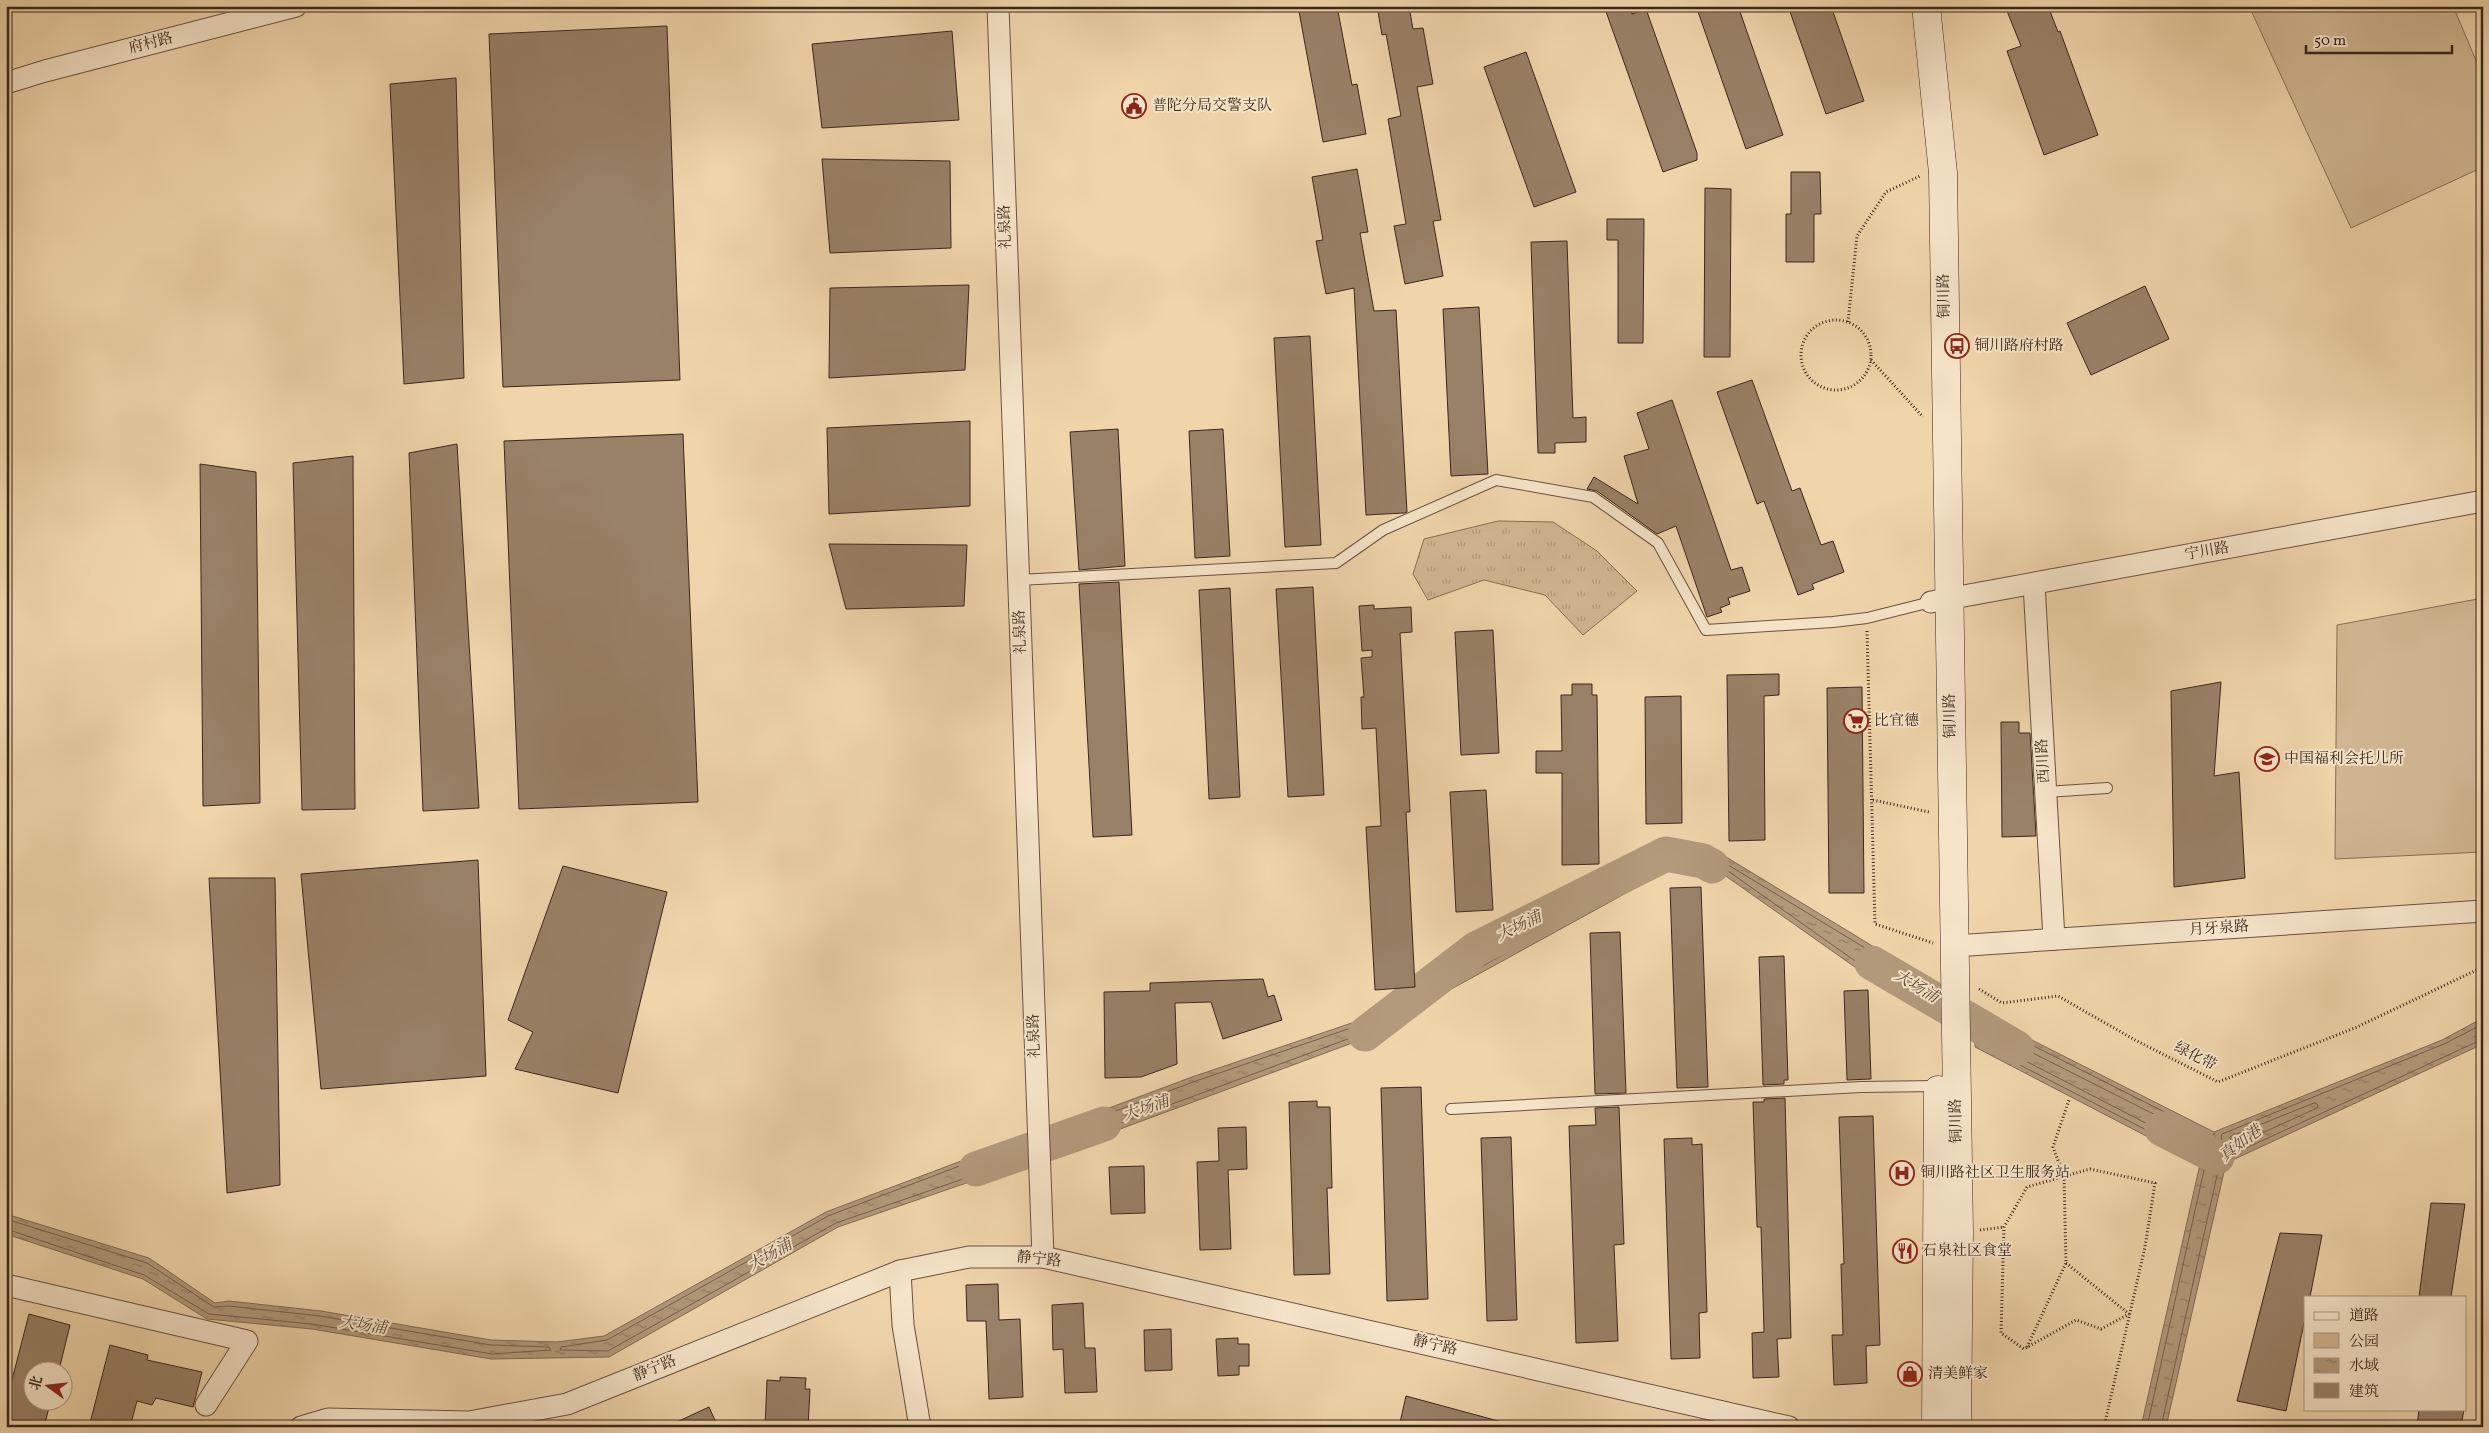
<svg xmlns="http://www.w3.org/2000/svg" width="2489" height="1433" viewBox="0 0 2489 1433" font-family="Vollkorn,'Noto Serif SC',serif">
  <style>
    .grass { fill: url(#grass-tufts); stroke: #866f58 }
    .green { fill: #d1b793; stroke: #866f58 }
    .water { fill: url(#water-ripples); stroke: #826c55; fill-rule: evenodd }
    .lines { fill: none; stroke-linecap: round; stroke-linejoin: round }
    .shore { stroke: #76604c; stroke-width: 1 }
    .river { stroke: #b29a7b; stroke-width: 35 }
    .building { fill: #998167; stroke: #3b271d }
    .lane-casing { stroke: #685240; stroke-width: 12 }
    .street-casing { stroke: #685240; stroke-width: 23 }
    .secondary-casing { stroke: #3b271d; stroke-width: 29 }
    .path { stroke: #3b271d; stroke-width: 3; stroke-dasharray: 1 2.5; stroke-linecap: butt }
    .lane { stroke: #f5e4c8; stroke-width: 10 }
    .street { stroke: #f5e4c8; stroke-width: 21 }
    .secondary { stroke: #f5e4c8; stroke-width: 28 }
    .labels { text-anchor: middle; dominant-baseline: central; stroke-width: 4; stroke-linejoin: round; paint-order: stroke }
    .street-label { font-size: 15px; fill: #3b271d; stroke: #f5e4c8 }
    .poi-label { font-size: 15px; fill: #3b271d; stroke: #f5e4c8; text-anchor: start }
    .water-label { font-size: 16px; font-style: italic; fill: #5f4a39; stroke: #f5e4c8 }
  </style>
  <defs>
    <pattern id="grass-tufts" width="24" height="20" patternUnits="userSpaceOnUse" patternTransform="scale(1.25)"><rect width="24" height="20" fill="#d1b793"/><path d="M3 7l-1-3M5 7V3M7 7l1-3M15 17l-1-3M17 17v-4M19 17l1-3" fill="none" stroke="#b49d7e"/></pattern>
    <pattern id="water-ripples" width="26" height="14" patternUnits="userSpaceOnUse" patternTransform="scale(1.25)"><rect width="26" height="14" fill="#b29a7b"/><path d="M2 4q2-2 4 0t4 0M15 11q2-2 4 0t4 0" fill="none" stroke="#927e64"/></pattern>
  </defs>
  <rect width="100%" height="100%" fill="#f0d5ab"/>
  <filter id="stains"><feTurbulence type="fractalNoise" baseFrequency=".004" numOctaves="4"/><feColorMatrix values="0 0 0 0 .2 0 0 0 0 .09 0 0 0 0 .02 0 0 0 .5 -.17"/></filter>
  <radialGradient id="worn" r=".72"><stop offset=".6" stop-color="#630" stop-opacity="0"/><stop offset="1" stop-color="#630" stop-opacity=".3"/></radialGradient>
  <polygon class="grass" points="1498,521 1553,522 1597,551 1637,591 1583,635 1545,595 1484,580 1428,600 1413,574 1424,539"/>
  <g class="green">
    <polygon points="2249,6 2453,6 2483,77 2483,167 2351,228"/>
    <polygon points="2483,598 2483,852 2335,859 2337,625"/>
  </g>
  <g class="water">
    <polygon points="1718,852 1879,950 1913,987 1914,1001 1869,977 1713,867 1668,870 1355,1042 1058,1152 1058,1127 1192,1077 1402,1006 1476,949 1666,854"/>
    <path d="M1974 1006 2028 1038 2214 1132 2442 1040 2483 1018V1044L2226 1163 2166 1427H2141L2200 1164 1975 1047ZM2214 1133 2225 1162 2201 1164Z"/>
    <polygon points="1022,1138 1022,1164 838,1227 609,1357 491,1359 312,1329 207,1319 143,1279 6,1234 6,1214 149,1258 215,1303 229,1301 321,1311 491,1340 557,1342 604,1336 826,1212"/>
  </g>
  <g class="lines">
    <g class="shore">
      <polygon points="1698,857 1701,860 1699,862 1666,865 1437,991 1433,990 1434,987 1478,953 1667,859"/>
      <polygon points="1715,857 1875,954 1903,984 1904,987 1901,988 1872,973 1714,861"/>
      <polygon points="1983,1017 2026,1042 2206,1133 2207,1136 2199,1155 2195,1155 1981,1045 1980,1019"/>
      <polygon points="1372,1021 1375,1022 1374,1025 1353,1037 1067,1143 1063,1142 1065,1130 1193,1082"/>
      <polyline points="2483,1024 2444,1044 2222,1134 2221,1137 2227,1153 2231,1155 2483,1039"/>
      <polygon points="1989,1028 2023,1048 2197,1136 2199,1139 2196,1146 2192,1147 1987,1041 1986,1030"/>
      <polygon points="2315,1103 2318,1105 2317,1108 2234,1146 2231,1145 2230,1137"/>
      <polygon points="1013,1146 1017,1148 1015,1161 836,1223 608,1351 560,1350 561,1347 607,1340 828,1216"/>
      <polyline points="6,1219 147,1263 214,1307 229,1306 320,1316 491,1345 549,1347 551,1350 492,1354 312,1324 209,1314 144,1275 6,1229"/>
      <polyline points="2147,1427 2204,1170 2217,1168 2218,1171 2161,1427"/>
    </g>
    <g class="river">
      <polyline points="1872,963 2017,1048"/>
      <polyline points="1365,1034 1476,949 1666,854 1703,861 1712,866"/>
      <polyline points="2162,1129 2217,1157"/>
      <polyline points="976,1169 1104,1124"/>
    </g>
  </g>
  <g class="building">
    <polygon points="1298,6 1337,6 1352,85 1357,84 1366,134 1323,142"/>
    <polygon points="1377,6 1409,6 1413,29 1423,28 1433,84 1417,87 1441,220 1433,221 1443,276 1405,284 1394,226 1406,224 1388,119 1401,116 1386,34 1382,35"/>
    <polygon points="1604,6 1630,6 1632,14 1646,9 1697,153 1697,160 1663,172"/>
    <polygon points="1696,6 1738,6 1783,135 1746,149"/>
    <polygon points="1788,6 1831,6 1864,101 1826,114"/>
    <polygon points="2005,6 2048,6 2058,32 2060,31 2098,135 2044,155 2007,51 2021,46"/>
    <polygon points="667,26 680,380 503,387 489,34"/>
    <polygon points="952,31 959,120 822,128 812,44"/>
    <polygon points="1526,52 1576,192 1534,207 1484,67"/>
    <polygon points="456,78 464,378 404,384 390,84"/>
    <polygon points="822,159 950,161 951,248 830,253"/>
    <polygon points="1357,169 1368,232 1360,233 1374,311 1396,310 1407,512 1404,513 1366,515 1354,288 1326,294 1316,241 1323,240 1312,177"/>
    <polygon points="1791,172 1820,172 1821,214 1814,214 1814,262 1786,262 1786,214 1791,214"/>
    <polygon points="1705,188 1731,189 1730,357 1704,357"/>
    <polygon points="1607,219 1644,219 1643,343 1618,343 1618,240 1607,240"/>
    <polygon points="1567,241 1573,418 1586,417 1586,442 1555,443 1555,453 1538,453 1531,242"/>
    <polygon points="969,285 965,370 829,378 830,288"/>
    <polygon points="2145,286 2169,339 2091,375 2067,323"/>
    <polygon points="1479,307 1488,474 1451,476 1443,309"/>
    <polygon points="1310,336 1321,545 1285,547 1274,338"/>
    <polygon points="1752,380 1792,491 1800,488 1821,545 1833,541 1844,572 1812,584 1814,589 1798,595 1764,501 1757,504 1717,392"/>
    <polygon points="1672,400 1731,570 1742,567 1750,591 1728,598 1730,604 1720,608 1722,612 1707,617 1676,526 1657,534 1597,491 1587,489 1594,477 1638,504 1624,456 1649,449 1637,413"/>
    <polygon points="970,421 970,506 829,514 827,428"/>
    <polygon points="1118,429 1125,566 1079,570 1070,432"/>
    <polygon points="1223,429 1230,556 1195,558 1189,431"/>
    <polygon points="683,434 698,802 519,809 504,441"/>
    <polygon points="457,444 479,808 423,811 409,453"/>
    <polygon points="353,456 355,809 302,810 293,463"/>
    <polygon points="200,464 256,472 260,803 203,806"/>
    <polygon points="829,544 967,545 964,606 846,609"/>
    <polygon points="1119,582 1132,835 1093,837 1079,584"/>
    <polygon points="1313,587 1324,795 1288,797 1276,589"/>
    <polygon points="1230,588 1240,797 1209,799 1199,590"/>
    <polygon points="1374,605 1374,609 1411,607 1412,632 1400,633 1410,812 1406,812 1415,987 1375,990 1366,827 1381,826 1376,728 1362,729 1361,697 1364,697 1361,658 1372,657 1372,650 1362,651 1359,606"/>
    <polygon points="1493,630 1499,753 1461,755 1455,632"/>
    <polygon points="1779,674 1779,695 1764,696 1765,840 1729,841 1727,675"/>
    <polygon points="2221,682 2214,776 2239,772 2245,878 2174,887 2171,691"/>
    <polygon points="1572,684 1592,684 1592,695 1597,695 1599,864 1562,865 1562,773 1536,773 1536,751 1562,751 1561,695 1572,695"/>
    <polygon points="1862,687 1864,893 1829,893 1827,688"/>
    <polygon points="1681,696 1682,823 1646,824 1645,697"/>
    <polygon points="2001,722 2019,722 2019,733 2030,733 2036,836 2002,837"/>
    <polygon points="1486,790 1493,910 1456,912 1450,792"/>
    <polygon points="478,860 486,1076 321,1089 301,874"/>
    <polygon points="563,866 667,892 618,1093 515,1069 533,1032 508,1020"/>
    <polygon points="209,878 275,878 280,1185 227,1193"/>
    <polygon points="1701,887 1708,1087 1677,1088 1670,888"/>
    <polygon points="1620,932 1626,1093 1595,1094 1590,933"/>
    <polygon points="1784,956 1788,1080 1784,1080 1784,1084 1763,1085 1759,957"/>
    <polygon points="1263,979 1268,997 1274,995 1282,1020 1223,1039 1211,1002 1175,1003 1177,1064 1141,1077 1105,1078 1104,992 1150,991 1150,983"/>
    <polygon points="1868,990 1871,1079 1847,1080 1844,991"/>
    <polygon points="1421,1087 1428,1299 1387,1301 1381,1088"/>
    <polygon points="1785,1098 1791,1338 1777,1339 1779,1377 1753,1378 1752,1333 1764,1332 1761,1227 1757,1227 1753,1102 1764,1102 1764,1099"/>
    <polygon points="1317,1101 1317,1107 1330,1107 1332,1188 1327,1188 1330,1274 1294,1275 1289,1102"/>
    <polygon points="1619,1107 1624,1244 1614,1245 1618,1341 1576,1343 1569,1126 1596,1125 1595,1108"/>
    <polygon points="1873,1116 1880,1345 1866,1346 1867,1383 1834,1385 1832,1335 1843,1335 1841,1264 1844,1264 1839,1117"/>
    <polygon points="1246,1127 1247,1169 1228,1170 1231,1249 1200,1250 1197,1162 1219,1161 1218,1128"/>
    <polygon points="1511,1137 1517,1320 1487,1321 1481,1138"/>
    <polygon points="1692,1138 1692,1145 1702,1144 1707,1312 1699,1313 1700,1358 1671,1359 1664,1139"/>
    <polygon points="1144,1166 1145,1213 1111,1214 1109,1167"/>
    <polygon points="2431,1203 2465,1204 2451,1297 2419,1297"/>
    <polygon points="2280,1233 2322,1235 2310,1297 2305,1297 2305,1318 2286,1411 2237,1401"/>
    <polygon points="998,1284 999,1320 1020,1319 1023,1397 989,1399 986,1321 967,1321 966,1285"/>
    <polygon points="1083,1303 1085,1348 1095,1348 1097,1392 1065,1393 1063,1349 1053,1350 1052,1305"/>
    <polygon points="29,1314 70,1325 59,1370 32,1370 32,1400 51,1400 44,1427 6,1427 6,1403"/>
    <polygon points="1171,1329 1172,1370 1145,1371 1144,1330"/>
    <polygon points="1238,1338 1238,1344 1249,1344 1249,1366 1239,1366 1239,1375 1218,1376 1216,1339"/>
    <polygon points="110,1345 148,1355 147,1360 202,1372 193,1407 156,1398 152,1405 137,1401 130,1427 89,1427"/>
    <polygon points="780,1377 806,1378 805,1389 810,1389 808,1427 765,1427 767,1380 780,1381"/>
    <polygon points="1406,1396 1502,1422 1501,1427 1399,1427"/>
    <polygon points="709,1407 718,1427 666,1427"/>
    <polygon points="2419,1409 2464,1409 2461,1427 2417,1427"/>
  </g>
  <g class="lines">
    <defs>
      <g id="lane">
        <polyline points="1019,580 1336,563 1383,530 1496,480 1593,497 1658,543 1706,630 1833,622 1867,618 1931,602"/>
        <polyline points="2046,792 2107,788"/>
        <polyline points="1451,1109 1861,1087 1937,1086"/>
      </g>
      <g id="street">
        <polyline points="998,6 1043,1257"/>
        <polyline points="6,83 45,71 296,6"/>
        <polyline points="2034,584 2054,939"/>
        <polyline points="1931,602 2483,501"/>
        <polyline points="1954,946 2483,911"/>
        <polyline points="900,1271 903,1325 920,1427"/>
        <polyline points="6,1285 247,1341 206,1405"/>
        <polyline points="301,1427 328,1419 469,1422 567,1404 900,1271 969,1257 1043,1257 1789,1427"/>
      </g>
      <g id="secondary">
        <polyline points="1926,6 1943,173 1959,1232 1957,1427"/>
        <polyline points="1936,1427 1938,1090"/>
      </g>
    </defs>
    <use href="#lane" class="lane-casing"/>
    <use href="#street" class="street-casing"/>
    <use href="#secondary" class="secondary-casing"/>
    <g class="path">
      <circle cx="1836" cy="355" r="35"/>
      <polyline points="1848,322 1857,236 1886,192 1920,176"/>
      <polyline points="1871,360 1923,417"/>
      <polyline points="1867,631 1875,924 1933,943"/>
      <polyline points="1873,800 1929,812"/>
      <polyline points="1979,989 2002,1003 2058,996 2135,1040 2218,1082 2357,1027 2483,967"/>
      <polyline points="1980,1230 2004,1227"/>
      <polyline points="2066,1263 2129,1314"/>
      <polyline points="2027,1347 2066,1263 2064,1176 2053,1147 2069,1100"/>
      <polyline points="2104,1427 2145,1247 2155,1183 2090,1169 2027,1187 2004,1227 2001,1333 2024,1349 2076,1320 2101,1329 2129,1314"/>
    </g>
    <use href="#lane" class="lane"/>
    <use href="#street" class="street"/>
    <use href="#secondary" class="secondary"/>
  </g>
  <defs>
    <symbol id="civic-ring" viewBox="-11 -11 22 22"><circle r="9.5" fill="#f5e4c8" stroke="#8f2418" stroke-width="1.5"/><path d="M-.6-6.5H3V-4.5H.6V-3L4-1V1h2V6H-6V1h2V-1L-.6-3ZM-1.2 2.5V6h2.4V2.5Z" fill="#8f2418"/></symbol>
    <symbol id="bus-ring" viewBox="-11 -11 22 22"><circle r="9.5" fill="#f5e4c8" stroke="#8f2418" stroke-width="1.5"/><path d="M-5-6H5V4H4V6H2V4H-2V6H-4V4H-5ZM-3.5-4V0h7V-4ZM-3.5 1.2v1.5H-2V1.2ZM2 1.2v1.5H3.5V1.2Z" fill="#8f2418"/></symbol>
    <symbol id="supermarket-ring" viewBox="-11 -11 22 22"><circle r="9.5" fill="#f5e4c8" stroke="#8f2418" stroke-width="1.5"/><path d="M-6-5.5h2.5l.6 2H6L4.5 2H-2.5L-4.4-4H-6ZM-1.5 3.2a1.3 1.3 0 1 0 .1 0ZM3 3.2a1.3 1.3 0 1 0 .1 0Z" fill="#8f2418"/></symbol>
    <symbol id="school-ring" viewBox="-11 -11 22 22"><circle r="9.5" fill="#f5e4c8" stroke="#8f2418" stroke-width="1.5"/><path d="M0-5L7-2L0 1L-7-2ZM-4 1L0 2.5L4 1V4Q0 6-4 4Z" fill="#8f2418"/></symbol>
    <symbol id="hospital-ring" viewBox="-11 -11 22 22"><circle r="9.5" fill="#f5e4c8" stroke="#8f2418" stroke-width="1.5"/><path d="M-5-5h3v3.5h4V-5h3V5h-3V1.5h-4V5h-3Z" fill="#8f2418"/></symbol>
    <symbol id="restaurant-ring" viewBox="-11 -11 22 22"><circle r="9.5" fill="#f5e4c8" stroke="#8f2418" stroke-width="1.5"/><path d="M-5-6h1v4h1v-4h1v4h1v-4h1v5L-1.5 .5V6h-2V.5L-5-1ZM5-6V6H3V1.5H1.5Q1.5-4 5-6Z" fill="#8f2418"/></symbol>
    <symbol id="shop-ring" viewBox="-11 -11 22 22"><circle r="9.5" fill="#f5e4c8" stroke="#8f2418" stroke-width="1.5"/><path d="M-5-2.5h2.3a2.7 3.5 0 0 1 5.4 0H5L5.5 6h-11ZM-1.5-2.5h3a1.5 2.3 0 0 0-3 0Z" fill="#8f2418"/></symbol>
  </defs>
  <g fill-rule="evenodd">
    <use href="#civic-ring" x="1120" y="92" width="28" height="28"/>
    <use href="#bus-ring" x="1943" y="332" width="28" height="28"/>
    <use href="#supermarket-ring" x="1842" y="707" width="28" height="28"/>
    <use href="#school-ring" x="2253" y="745" width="28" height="28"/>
    <use href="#hospital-ring" x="1888" y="1159" width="28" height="28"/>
    <use href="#restaurant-ring" x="1891" y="1237" width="28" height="28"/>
    <use href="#shop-ring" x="1896" y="1360" width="28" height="28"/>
  </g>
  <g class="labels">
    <g class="street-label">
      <text transform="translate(151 44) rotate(-14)">府村路</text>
      <text transform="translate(1006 227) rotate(-92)">礼泉路</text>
      <text transform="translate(1945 296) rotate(-91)">铜川路</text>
      <text transform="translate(2207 552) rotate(-10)">宁川路</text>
      <text transform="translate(1021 632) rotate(-92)">礼泉路</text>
      <text transform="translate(1951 716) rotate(-91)">铜川路</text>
      <text transform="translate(2044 761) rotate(-93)">西川路</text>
      <text transform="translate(2219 929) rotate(-4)">月牙泉路</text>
      <text transform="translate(1035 1036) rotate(-92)">礼泉路</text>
      <text transform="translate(2195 1057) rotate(27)">绿化带</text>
      <text transform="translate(1957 1121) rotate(-91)">铜川路</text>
      <text transform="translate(1039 1260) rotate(6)">静宁路</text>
      <text transform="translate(1435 1346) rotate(13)">静宁路</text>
      <text transform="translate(655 1369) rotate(-22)">静宁路</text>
    </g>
    <g class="poi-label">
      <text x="1152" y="106">普陀分局交警支队</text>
      <text x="1974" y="346">铜川路府村路</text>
      <text x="1874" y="721">比宜德</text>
      <text x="2284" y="759">中国福利会托儿所</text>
      <text x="1920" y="1173">铜川路社区卫生服务站</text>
      <text x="1922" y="1251">石泉社区食堂</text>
      <text x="1928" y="1374">清美鲜家</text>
    </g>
    <g class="water-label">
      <text transform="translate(1519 927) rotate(-26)">大场浦</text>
      <text transform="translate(1916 987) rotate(31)">大场浦</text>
      <text transform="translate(1146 1109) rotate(-19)">大场浦</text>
      <text transform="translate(2241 1144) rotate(-37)">真如港</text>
      <text transform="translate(770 1256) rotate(-30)">大场浦</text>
      <text transform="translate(363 1326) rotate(8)">大场浦</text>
    </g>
  </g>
  <rect width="2489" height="1433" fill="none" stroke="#f0d5ab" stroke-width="25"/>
  <rect x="8" y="8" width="2474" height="1418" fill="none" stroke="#3b271d" stroke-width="2.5"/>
  <rect x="12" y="12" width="2464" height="1408" fill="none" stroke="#3b271d"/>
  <rect x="2304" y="1296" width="162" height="115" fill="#f5e4c8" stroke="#ab9884"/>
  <rect x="2314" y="1312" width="25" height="8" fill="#f5e4c8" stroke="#ab9884"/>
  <text x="2349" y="1320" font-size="15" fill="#3b271d">道路</text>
  <rect x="2314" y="1333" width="25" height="15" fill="#d1b793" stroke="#ab9884"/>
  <text x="2349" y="1346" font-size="15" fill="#3b271d">公园</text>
  <rect x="2314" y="1358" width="25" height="15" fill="url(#water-ripples)" stroke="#ab9884"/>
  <text x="2349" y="1370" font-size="15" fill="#3b271d">水域</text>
  <rect x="2314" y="1383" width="25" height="15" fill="#998167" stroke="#ab9884"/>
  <text x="2349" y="1396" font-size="15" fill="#3b271d">建筑</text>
  <g transform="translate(48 1386) rotate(285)"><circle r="24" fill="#f5e4c8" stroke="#ab9884"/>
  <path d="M0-4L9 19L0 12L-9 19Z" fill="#8f2418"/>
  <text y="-8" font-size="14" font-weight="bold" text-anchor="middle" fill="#3b271d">北</text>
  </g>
  <path d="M2306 45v8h146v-8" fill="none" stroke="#3b271d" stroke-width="2.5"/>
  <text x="2314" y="45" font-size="15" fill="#3b271d" stroke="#f5e4c8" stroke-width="4" paint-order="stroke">50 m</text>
  <rect width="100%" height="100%" filter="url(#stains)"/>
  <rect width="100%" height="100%" fill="url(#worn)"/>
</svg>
